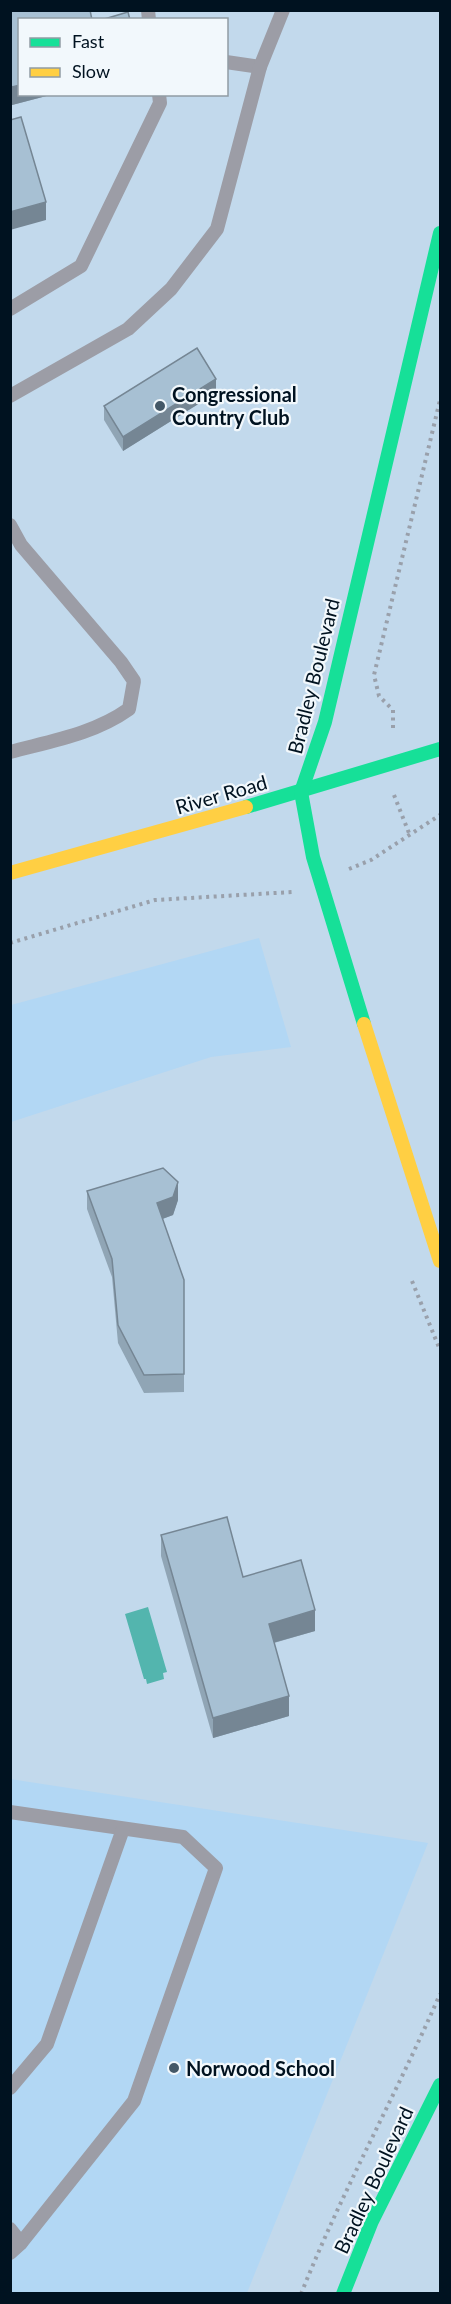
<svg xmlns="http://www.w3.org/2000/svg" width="451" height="2304" viewBox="0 0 451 2304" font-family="Lato,sans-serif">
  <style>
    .built { fill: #b2d7f4 }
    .water { fill: #53b5ae }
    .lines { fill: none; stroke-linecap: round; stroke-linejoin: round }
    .path { stroke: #99a0ab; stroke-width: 4; stroke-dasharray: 3 4.5; stroke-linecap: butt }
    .lane { stroke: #9c9da6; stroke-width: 14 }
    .fast { stroke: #16e098; stroke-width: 14 }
    .slow { stroke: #ffcf43; stroke-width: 14 }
    .wall { fill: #90a5b5 }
    .shaded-wall { fill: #758694 }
    .building { fill: #a7c0d3; stroke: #758694; stroke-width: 1.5 }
    .poi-dot { fill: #445867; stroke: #f2f8fc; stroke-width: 2 }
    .labels { text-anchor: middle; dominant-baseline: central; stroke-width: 4.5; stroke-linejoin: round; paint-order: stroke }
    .poi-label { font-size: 20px; font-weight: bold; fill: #001220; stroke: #f2f8fc; text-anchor: start }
    .street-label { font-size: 20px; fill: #001220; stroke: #f2f8fc }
  </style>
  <rect width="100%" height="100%" fill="#c2d9ec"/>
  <g class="built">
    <polygon points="259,938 291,1047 211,1057 11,1122 11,1005"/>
    <polygon points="10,1779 428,1843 247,2293 11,2293"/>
  </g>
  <polygon class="water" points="148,1607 167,1672 163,1673 164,1679 147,1684 146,1679 144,1679 125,1614"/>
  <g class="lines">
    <g class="path">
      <polyline points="393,728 393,710 379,696 374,675 440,400"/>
      <polyline points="394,795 409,833"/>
      <polyline points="349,869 371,860 440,815"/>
      <polyline points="10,943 155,900 292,892"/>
      <polyline points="412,1281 440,1350"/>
      <path d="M301 2294C342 2191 396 2095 440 1994"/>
    </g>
    <g class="lane">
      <polyline points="148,10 149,20"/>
      <polyline points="226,62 260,67"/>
      <polyline points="10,309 81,266 160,103 159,94"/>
      <polyline points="10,396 128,329 171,289 217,229 260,67 283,10"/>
      <path d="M10 525 21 545 121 662 134 681 129 709C94 734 51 741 10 752"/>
      <polyline points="10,1812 183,1837 216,1868 134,2101 21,2243 10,2253"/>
      <polyline points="10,2088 47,2044 123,1829"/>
      <polyline points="10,2229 21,2243"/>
    </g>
    <g class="fast">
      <polyline points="246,807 440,749"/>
      <polyline points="364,1024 313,857 301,792 325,722 440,233"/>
      <polyline points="343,2294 372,2221 440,2085"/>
    </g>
    <g class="slow">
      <polyline points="10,873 246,807"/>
      <polyline points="364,1024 440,1261"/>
    </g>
  </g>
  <g class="wall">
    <polygon points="10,10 20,94 54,94 12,105 10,101"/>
    <polygon points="216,393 123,451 104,420 104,406"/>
    <polygon points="87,1191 178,1200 173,1215 162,1219 184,1280 184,1392 144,1393 118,1343 112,1277 87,1209"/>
    <polygon points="161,1535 243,1577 315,1631 274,1643 289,1716 213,1738 161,1556"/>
  </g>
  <g class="shaded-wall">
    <polygon points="20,85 20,94 54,94 12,105 12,87"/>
    <polygon points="46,202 46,220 10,230 10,212"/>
    <polygon points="216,379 216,393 123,451 123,437"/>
    <polygon points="178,1182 178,1200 173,1215 157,1221 157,1203"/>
    <polygon points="315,1610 315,1631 269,1644 269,1624"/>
    <polygon points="289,1696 289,1716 213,1738 213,1718"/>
  </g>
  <g class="building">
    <polygon points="10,10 90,10 92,20 20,20 20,85 12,87 10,83"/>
    <polygon points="128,12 130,20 101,20"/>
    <polygon points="21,117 46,202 10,212 10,120"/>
    <polygon points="197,348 216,379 123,437 104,406"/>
    <polygon points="163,1168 178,1182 173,1197 157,1203 184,1280 184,1374 144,1375 118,1325 112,1259 87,1191"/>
    <polygon points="227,1517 243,1577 301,1560 315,1610 269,1624 289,1696 213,1718 161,1535"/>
  </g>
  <g class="poi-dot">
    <circle cx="160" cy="406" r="6"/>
    <circle cx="174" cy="2068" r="6"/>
  </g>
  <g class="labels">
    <g class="poi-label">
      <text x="172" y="394">Congressional<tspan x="172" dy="23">Country Club</tspan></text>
      <text x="186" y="2068">Norwood School</text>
    </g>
    <g class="street-label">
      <text transform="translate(313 676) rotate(-76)">Bradley Boulevard</text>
      <text transform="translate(221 794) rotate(-16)">River Road</text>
      <text transform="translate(373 2180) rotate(-65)">Bradley Boulevard</text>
    </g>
  </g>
  <rect width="451" height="2304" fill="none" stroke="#001220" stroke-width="24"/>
  <rect x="18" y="18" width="210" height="78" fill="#f2f8fc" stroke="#919ca4" stroke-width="1.5"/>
  <rect x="30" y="38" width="30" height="9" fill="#16e098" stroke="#919ca4" stroke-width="1.5"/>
  <text x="72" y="48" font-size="18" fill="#001220">Fast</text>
  <rect x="30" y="68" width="30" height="9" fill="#ffcf43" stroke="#919ca4" stroke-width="1.5"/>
  <text x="72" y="78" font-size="18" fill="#001220">Slow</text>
</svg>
